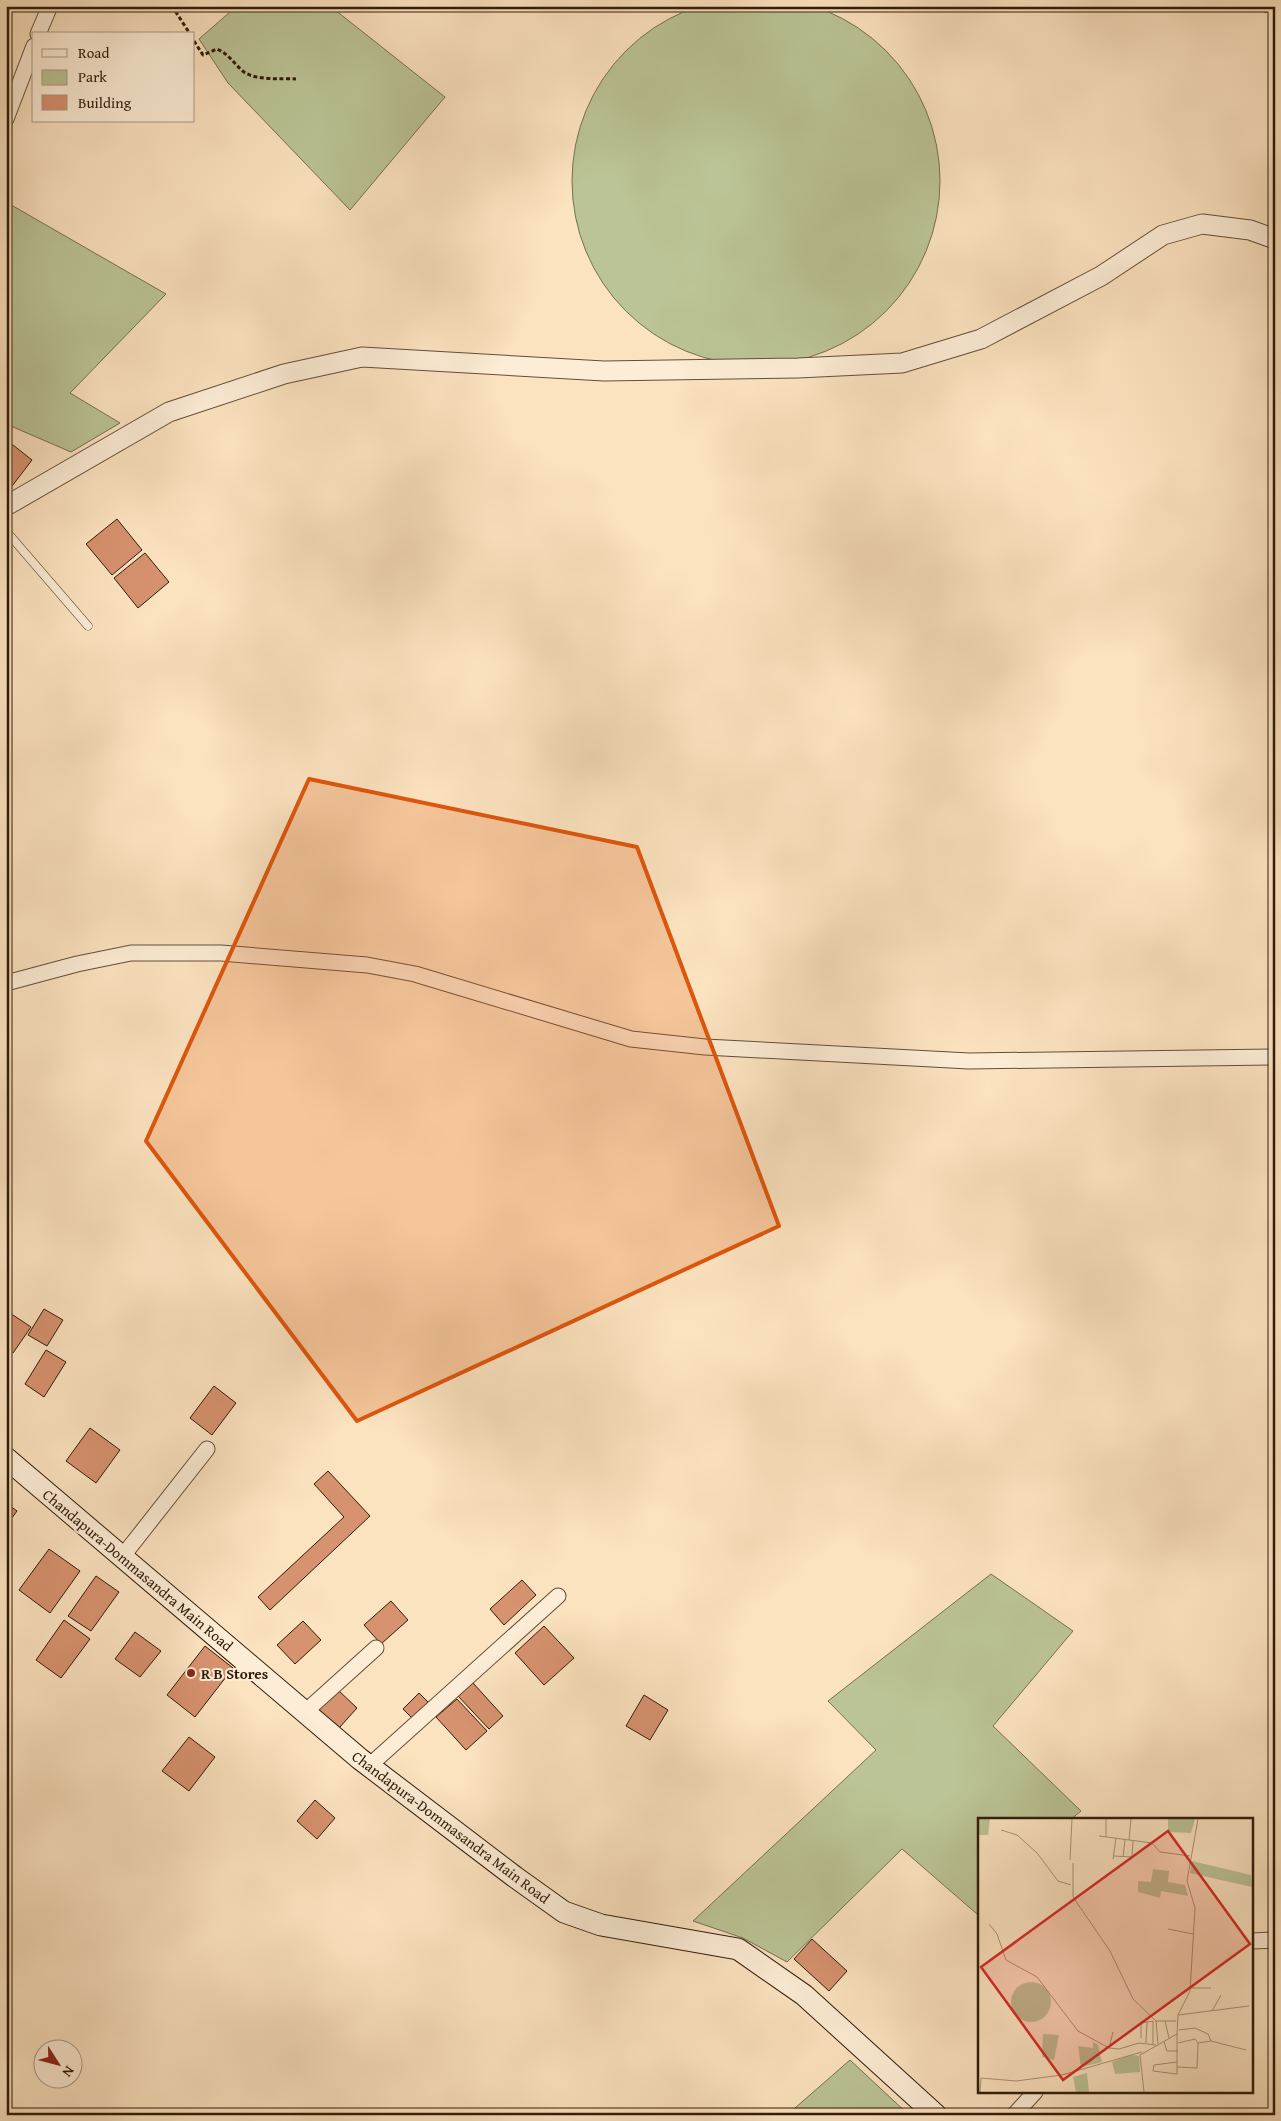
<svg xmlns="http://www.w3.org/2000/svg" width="1281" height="2121" viewBox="0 0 1281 2121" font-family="'Gentium Book Plus',serif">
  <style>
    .green { fill: #bbc496; stroke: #767050 }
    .building { fill: #d7926f; stroke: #301c09 }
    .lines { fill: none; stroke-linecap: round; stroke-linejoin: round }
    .service-casing { stroke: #634e37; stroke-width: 9 }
    .minor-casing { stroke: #634e37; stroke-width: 17 }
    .tertiary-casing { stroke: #634e37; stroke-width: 21 }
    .secondary-casing { stroke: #301c09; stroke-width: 23 }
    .path { stroke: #301c09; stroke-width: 3; stroke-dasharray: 4 2.5; stroke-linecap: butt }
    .service { stroke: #fdedd6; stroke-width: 8 }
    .minor { stroke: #fdedd6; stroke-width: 15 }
    .tertiary { stroke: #fdedd6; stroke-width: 19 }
    .secondary { stroke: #fdedd6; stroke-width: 21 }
    .rail { stroke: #301c09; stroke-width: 4; stroke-dasharray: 9 9; stroke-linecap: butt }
    .marked { fill: #df560c; fill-opacity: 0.2; stroke: #df560c; stroke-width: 4; stroke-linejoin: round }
    .poi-dot { fill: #8f2418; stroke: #fdedd6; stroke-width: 2 }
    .labels { text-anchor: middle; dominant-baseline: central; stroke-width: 4; stroke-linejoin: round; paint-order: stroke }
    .street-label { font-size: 15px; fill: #301c09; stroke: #fdedd6 }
    .poi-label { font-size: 15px; font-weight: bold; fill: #301c09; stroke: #fdedd6; text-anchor: start }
    .inset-road { fill: none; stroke: #aa9377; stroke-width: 1 }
    .view { fill: #d62828; fill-opacity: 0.15; stroke: #d62828; stroke-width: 2.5 }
    .inset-edge { fill: none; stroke: #301c09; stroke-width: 2.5 }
  </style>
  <rect width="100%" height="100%" fill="#fce3c0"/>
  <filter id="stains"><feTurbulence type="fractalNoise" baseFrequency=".004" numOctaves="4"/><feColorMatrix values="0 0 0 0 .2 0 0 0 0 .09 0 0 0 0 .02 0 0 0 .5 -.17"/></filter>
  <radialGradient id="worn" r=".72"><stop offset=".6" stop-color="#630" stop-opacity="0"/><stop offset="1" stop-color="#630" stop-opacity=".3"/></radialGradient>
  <g class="green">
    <circle cx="756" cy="181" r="184"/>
    <polygon points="237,6 330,6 445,97 350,210 228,83 199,39"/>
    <polygon points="6,202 166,294 70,393 120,423 71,452 6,424"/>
    <polygon points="991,1574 1073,1631 993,1726 1081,1811 1070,1820 980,1820 980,1912 977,1914 902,1849 787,1962 743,1938 693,1921 876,1750 828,1701"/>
    <polygon points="850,2060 909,2115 787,2115"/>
  </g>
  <g class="building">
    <polygon points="8,441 32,460 6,494 6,443"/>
    <polygon points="117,519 142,550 112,575 86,544"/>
    <polygon points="145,553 169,582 138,608 114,578"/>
    <polygon points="44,1309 63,1320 47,1346 28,1335"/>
    <polygon points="10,1313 31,1327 13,1353 6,1348 6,1319"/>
    <polygon points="46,1350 66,1362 44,1397 25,1384"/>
    <polygon points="214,1386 236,1403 212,1435 190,1418"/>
    <polygon points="90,1428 120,1450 96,1483 66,1461"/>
    <polygon points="328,1471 370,1516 270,1610 258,1597 344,1517 314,1484"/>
    <polygon points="6,1503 17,1511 6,1526"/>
    <polygon points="49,1549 80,1571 50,1613 19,1590"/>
    <polygon points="96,1576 119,1592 91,1631 68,1616"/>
    <polygon points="522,1580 536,1595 504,1625 490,1609"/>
    <polygon points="391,1601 408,1620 381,1644 364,1625"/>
    <polygon points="64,1620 90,1639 61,1678 36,1660"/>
    <polygon points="303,1621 321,1640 295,1664 277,1645"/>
    <polygon points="544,1626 574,1658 544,1685 515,1653"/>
    <polygon points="135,1632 161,1651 140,1677 115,1659"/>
    <polygon points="205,1646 233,1668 195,1717 167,1695"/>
    <polygon points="473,1683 503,1716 489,1729 458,1696"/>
    <polygon points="338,1690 357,1708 339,1728 319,1710"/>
    <polygon points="419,1693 428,1702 412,1718 403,1709"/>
    <polygon points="644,1695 668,1710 650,1740 626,1726"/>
    <polygon points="457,1699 487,1731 466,1750 436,1717"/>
    <polygon points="189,1737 215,1757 189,1791 162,1771"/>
    <polygon points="315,1800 335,1818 317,1839 297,1821"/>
    <polygon points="812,1939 847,1971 829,1991 794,1959"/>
  </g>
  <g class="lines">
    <defs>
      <polyline id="service" points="6,531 88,626"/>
      <g id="minor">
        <polyline points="38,34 50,6"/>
        <polyline points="6,119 34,46"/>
        <polyline points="6,983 77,964 131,953 221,953 367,965 415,974 631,1039 705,1047 969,1061 1275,1057"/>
        <polyline points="122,1557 207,1449"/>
        <polyline points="305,1712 376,1648"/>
        <polyline points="369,1766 558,1596"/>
        <polyline points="1252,1941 1275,1940"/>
        <polyline points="1014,2115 1035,2092"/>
      </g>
      <polyline id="tertiary" points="6,506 169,412 284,374 362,357 604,371 798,368 902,363 981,339 1101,276 1163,235 1202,224 1250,230 1275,239"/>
      <polyline id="secondary" points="6,1458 360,1759 515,1877 564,1912 601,1925 738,1949 804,1995 936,2115"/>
    </defs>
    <use href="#service" class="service-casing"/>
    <use href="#minor" class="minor-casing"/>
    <use href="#tertiary" class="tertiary-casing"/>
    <use href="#secondary" class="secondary-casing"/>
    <g class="path">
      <polyline points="172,6 190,34"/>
      <path d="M194 41 203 55 217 49C229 54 234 64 244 72 257 81 281 78 296 79"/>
    </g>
    <use href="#service" class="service"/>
    <use href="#minor" class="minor"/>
    <use href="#tertiary" class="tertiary"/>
    <use href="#secondary" class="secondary"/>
    <polyline class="rail" points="1260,6 1275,19"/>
  </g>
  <path class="marked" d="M309 779 637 847 779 1226 357 1421 146 1141Z"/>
  <circle class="poi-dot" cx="191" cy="1673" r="5"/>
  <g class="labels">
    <g class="street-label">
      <text transform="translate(138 1570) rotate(40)">Chandapura-Dommasandra Main Road</text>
      <text transform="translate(451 1827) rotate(37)">Chandapura-Dommasandra Main Road</text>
    </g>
    <g class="poi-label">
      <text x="201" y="1673">R B Stores</text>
    </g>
  </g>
  <g transform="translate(978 1818)">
    <rect width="275" height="275" fill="#fce3c0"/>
    <path d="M0 1H12L10 17H0ZM190 1H217L213 15 190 14ZM214 43 273 57 274 69 212 55ZM175 51 191 53 190 64 207 67 210 78 183 73 182 80 160 74V63L173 64ZM33 184a20 20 0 1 1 40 0a20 20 0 1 1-40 0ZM65 216 81 217 76 242 64 239ZM115 224 120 227 124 244 103 249 100 228 115 230ZM153 237 161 238 162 254 137 256 134 244ZM109 255 111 274H98L95 259Z" fill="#bbc496"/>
    <path class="inset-road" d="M128 1V19M23 12 39 17 59 35 80 63 93 67M121 18 174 25 182 34 212 38M151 22 153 1M136 38 154 39 155 23M145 39 147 22M135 41 138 20M92 42 94 1M95 45V79L132 133 155 181 178 203H198M11 106 19 116 28 142 59 159 100 213 131 230 141 231 161 225 178 227M190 111 215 116M213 170H233M234 193 243 177M200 197 271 188M175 203V226M178 203 180 226M187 203 191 220M201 212 217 210 230 216 233 223 268 232M163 220V205L175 203M186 224 189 233H200M168 225 169 204M200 225 217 221 220 225M131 230 135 214M199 244 176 247 175 253 199 256V216M199 249 219 250 220 225 233 223M2 274 3 260 38 263 84 257 164 234M166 274 162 237 199 216 200 197 212 173 217 90 209 63 220 1"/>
    <path class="view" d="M190 13 272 126 85 262 3 149Z"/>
    <rect width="275" height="275" class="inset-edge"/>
  </g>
  <rect width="1281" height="2121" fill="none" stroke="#fce3c0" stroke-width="25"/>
  <rect x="8" y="8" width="1266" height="2106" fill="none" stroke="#301c09" stroke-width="2.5"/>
  <rect x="12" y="12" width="1256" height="2096" fill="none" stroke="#301c09"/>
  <rect x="32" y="32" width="162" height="90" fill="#fdedd6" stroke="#ab9984"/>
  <rect x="42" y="49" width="25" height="8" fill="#fdedd6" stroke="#ab9984"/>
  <text x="78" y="58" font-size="15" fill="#301c09">Road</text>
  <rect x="42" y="70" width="25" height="15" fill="#bbc496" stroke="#ab9984"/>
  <text x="78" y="82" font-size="15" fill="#301c09">Park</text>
  <rect x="42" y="95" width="25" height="15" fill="#d7926f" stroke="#ab9984"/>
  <text x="78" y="108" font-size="15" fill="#301c09">Building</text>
  <g transform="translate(58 2064) rotate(126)"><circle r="24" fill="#fdedd6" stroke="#ab9984"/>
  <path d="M0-4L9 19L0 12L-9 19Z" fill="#8f2418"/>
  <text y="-8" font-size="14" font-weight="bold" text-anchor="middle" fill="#301c09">N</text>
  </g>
  <rect width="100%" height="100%" filter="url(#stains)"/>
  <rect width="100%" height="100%" fill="url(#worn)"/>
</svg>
